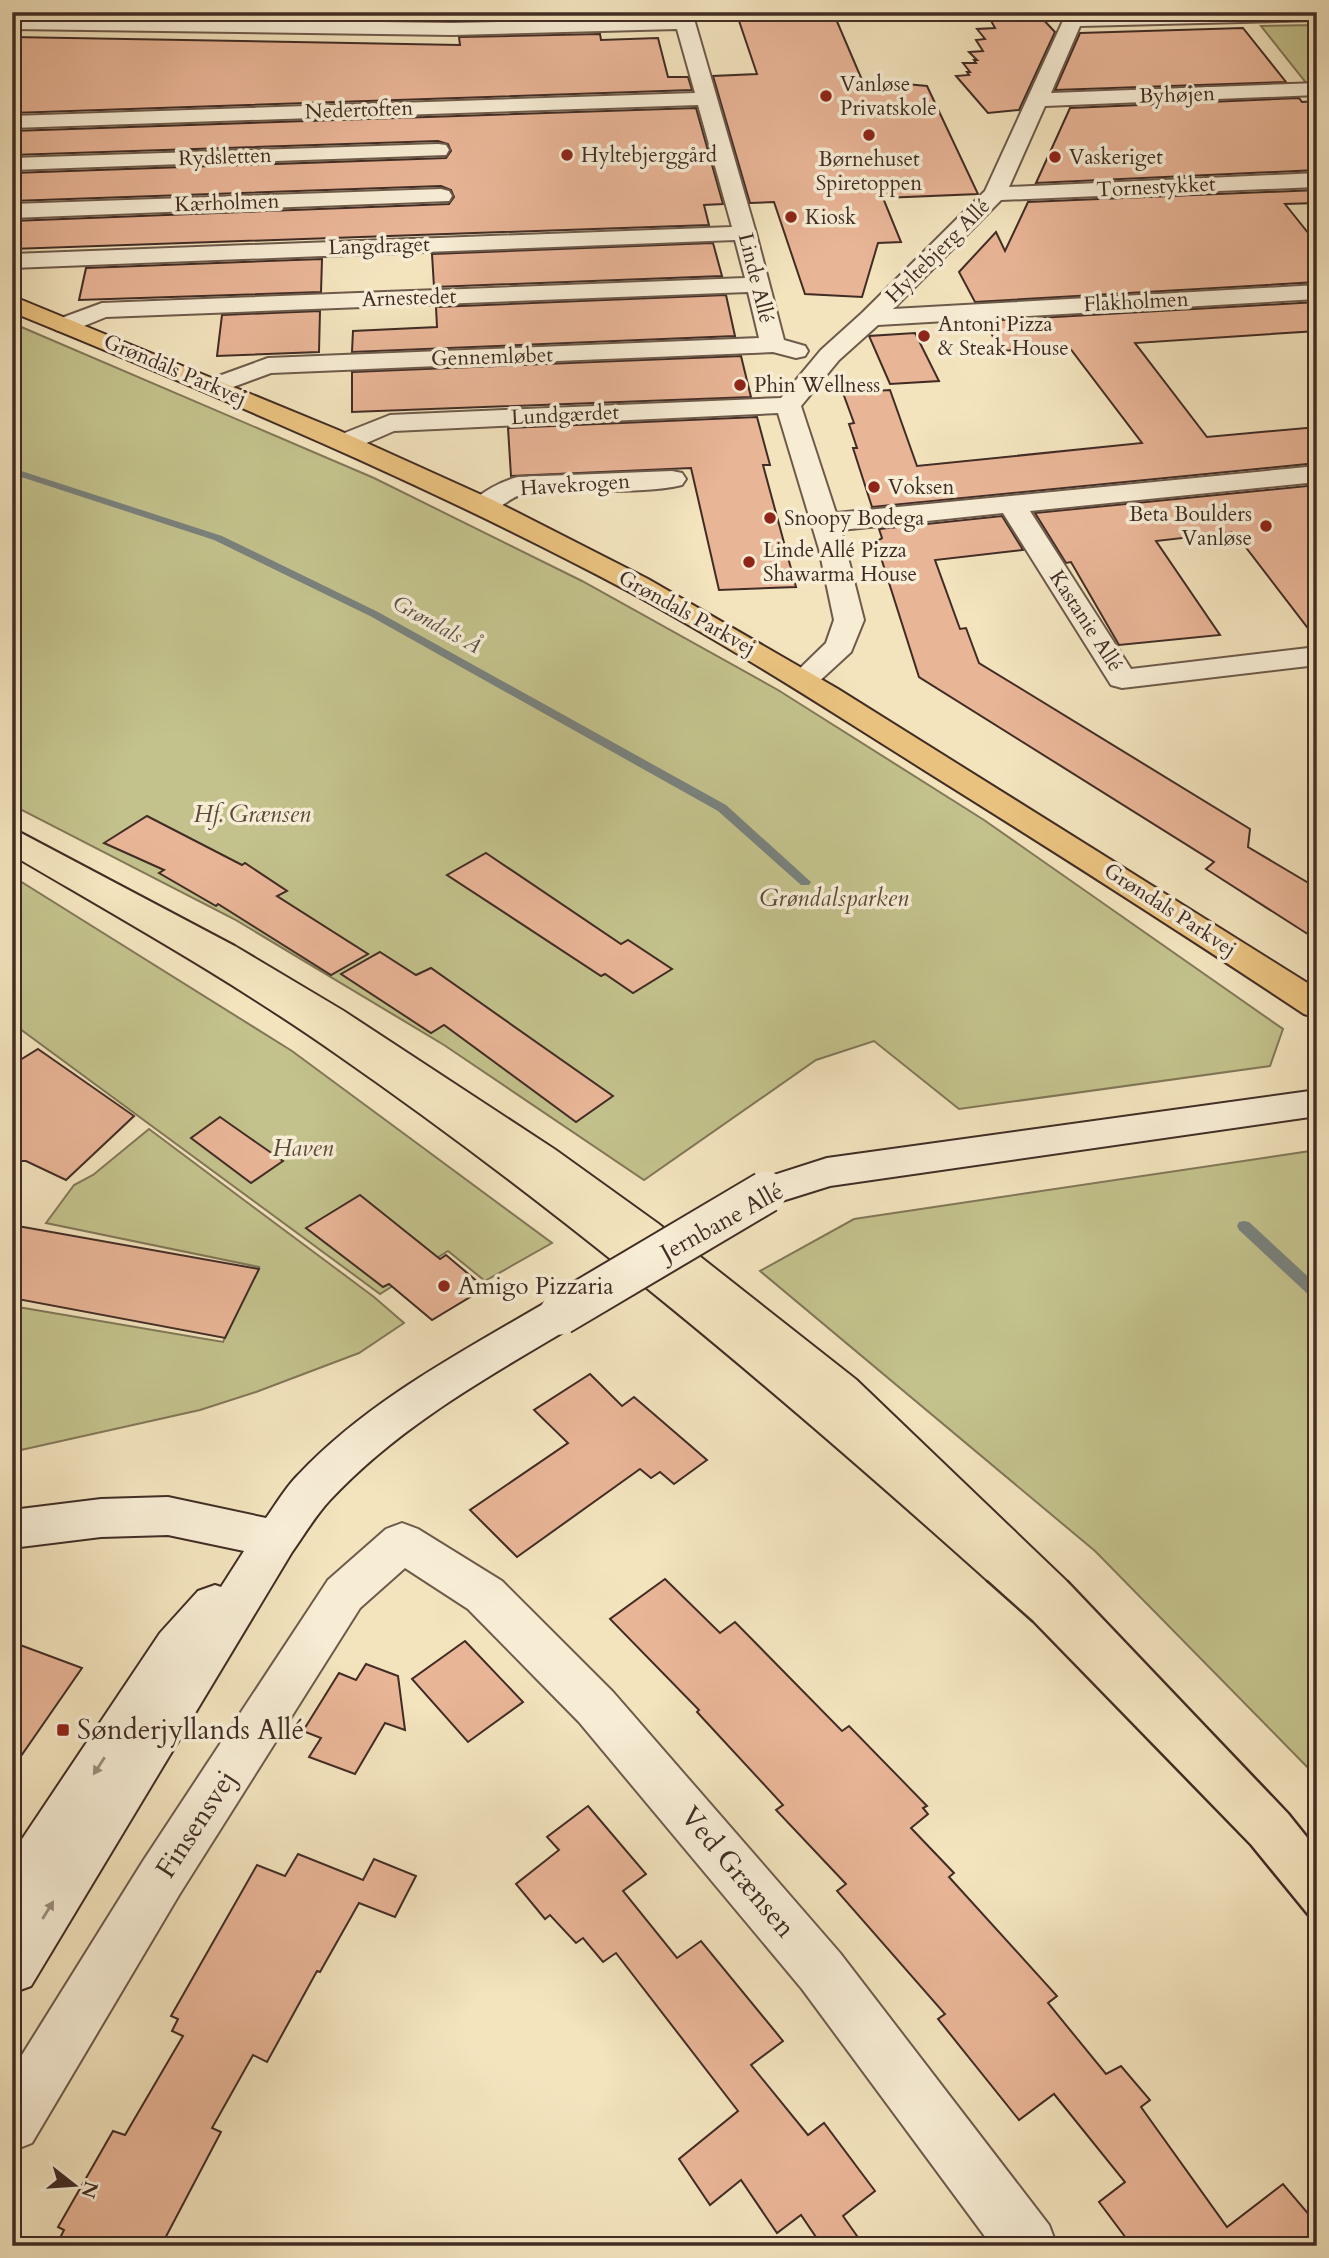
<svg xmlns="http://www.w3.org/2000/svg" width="1329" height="2258" viewBox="0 0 1329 2258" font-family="Cardo,serif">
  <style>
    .green { fill: #c3c28c; stroke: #827758; stroke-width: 2 }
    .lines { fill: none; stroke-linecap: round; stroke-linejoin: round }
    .stream { fill: #79827e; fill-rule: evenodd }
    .building { fill: #e9b597; stroke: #412c25; stroke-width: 2 }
    .street-casing { stroke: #6e5a4b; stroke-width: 4 }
    .secondary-casing { stroke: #412c25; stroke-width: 4 }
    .primary-casing { stroke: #412c25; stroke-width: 4 }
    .street { fill: #f7edd5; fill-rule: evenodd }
    .secondary { fill: #f7edd5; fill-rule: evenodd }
    .primary { fill: #eac27f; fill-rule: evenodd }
    .tram-far1 { stroke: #412c25; stroke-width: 2 }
    .tram { stroke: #412c25; stroke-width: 2.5 }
    .secondary-bridge-casing { stroke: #412c25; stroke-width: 45; stroke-linecap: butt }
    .secondary-bridge { stroke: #f7edd5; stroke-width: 41 }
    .oneway { fill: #9c8c7d }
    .poi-dot { fill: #8f2418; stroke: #f7edd5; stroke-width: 2.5 }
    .labels { text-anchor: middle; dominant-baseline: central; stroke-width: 7; stroke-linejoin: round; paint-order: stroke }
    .far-poi-label { font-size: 21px; fill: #412c25; stroke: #f7edd5; text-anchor: start }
    .far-street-label { font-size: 21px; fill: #412c25; stroke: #f7edd5 }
    .far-water-label { font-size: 21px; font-style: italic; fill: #58504a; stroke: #f7edd5 }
    .park-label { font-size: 24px; font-style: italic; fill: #5b4a3a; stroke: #f7edd5 }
    .street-label { font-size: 24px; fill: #412c25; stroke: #f7edd5 }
    .poi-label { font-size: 24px; fill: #412c25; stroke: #f7edd5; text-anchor: start }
    .near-poi-label { font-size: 28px; fill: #412c25; stroke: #f7edd5; text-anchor: start }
    .near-street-label { font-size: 28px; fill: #412c25; stroke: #f7edd5 }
  </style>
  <rect width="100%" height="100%" fill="#f3e4be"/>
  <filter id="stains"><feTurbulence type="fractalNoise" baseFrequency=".00286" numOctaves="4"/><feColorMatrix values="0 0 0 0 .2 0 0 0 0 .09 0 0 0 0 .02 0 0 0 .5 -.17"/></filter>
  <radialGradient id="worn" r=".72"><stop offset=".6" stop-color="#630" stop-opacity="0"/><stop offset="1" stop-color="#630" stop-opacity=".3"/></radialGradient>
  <g class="green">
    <polygon points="146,12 412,12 412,22 141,17"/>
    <polygon points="1317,25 1317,84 1307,84 1261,26"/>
    <polygon points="420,114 421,129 115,138 119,123"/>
    <polygon points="423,155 424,172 105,182 108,166"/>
    <polygon points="12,323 374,478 582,581 778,690 984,820 1283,1029 1270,1066 959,1109 874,1041 816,1060 644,1180 444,1045 234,919 12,805"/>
    <polygon points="12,876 292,1051 552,1243 485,1281 448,1251 380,1294 12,1023"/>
    <polygon points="149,1129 374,1297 404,1323 359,1353 256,1392 200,1410 12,1452 12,1306 223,1342 259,1267 46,1223 74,1185 93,1175"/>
    <polygon points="1317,1150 1317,1777 1095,1551 760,1271 854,1219"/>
  </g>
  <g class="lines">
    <g class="stream">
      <polygon points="12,468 222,536 378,612 726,805 811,882 809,885 801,885 718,811 370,616 214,540 12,474"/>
      <polygon points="1244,1221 1249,1222 1317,1285 1317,1300 1312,1298 1239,1230 1237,1226 1239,1222"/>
    </g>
  </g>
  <g class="building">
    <polygon points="458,12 600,12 600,17 458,20"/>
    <polygon points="736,12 833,12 862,80 927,86 978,194 883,198 901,242 878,243 862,297 805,294 774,202 750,203 713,76 757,74"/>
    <polygon points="1038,14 1055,32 1019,110 988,113 956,76 969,75 967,72 970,72 963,63 976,63 974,60 977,60 969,52 983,51 976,40 985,39 977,29 995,28 989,17"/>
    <polygon points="1243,28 1286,82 1055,90 1080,33"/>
    <polygon points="600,34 601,40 658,38 668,77 688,77 692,90 12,113 12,37 460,45 459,37"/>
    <polygon points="1299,98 1302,102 1317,101 1317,170 1036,183 1070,108"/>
    <polygon points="696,108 723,204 704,205 709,225 12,249 12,221 449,204 454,197 451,190 441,186 12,201 12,173 446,158 451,151 448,144 438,141 12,155 12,131"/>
    <polygon points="1317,190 1317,203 1285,204 1317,244 1317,282 975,302 959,272 996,232 1005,251 1028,202"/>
    <polygon points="713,243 722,276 434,287 432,254"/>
    <polygon points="322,259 321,292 79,300 86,268"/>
    <polygon points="726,295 735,336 352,352 353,331 437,327 436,307"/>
    <polygon points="1317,302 1317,331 1135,343 1207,437 1317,427 1317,463 872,507 853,448 857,448 849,424 854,423 843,393 890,390 917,466 1142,443 1069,347 1000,351 985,321"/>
    <polygon points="320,311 319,352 217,356 222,315"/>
    <polygon points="915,333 939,381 890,384 869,336"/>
    <polygon points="741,356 751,397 352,412 352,372"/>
    <polygon points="757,417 770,465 763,465 796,587 719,590 691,468 511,476 508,428"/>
    <polygon points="1317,485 1317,640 1234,532 1156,541 1220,635 1119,645 1071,562 1066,563 1035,513"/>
    <polygon points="1002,516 1023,550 935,560 960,629 966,628 979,663 1250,829 1248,847 1317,888 1317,940 1206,869 1214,862 919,677 876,542 882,538 879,529"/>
    <polygon points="147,816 242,865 245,863 287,891 277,896 368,954 331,975 218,904 216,906 159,873 164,870 104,843"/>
    <polygon points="486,853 621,944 628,940 672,969 633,993 605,974 601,976 447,875"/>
    <polygon points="380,952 416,975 431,968 613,1096 576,1122 444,1025 431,1033 341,974"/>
    <polygon points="38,1049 134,1116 66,1180 26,1161 12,1161 12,1065"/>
    <polygon points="220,1117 247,1136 283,1161 251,1183 191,1138"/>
    <polygon points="360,1195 440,1259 446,1255 485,1288 432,1320 389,1284 383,1287 306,1228"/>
    <polygon points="12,1225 259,1269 225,1338 12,1298"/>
    <polygon points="590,1374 622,1406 634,1397 707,1460 674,1484 660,1472 651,1478 640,1469 517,1557 470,1510 568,1443 534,1410"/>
    <polygon points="665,1579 720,1633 735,1622 842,1731 849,1726 927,1806 923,1808 928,1814 911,1828 954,1873 949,1877 1057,1996 1048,2003 1106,2074 1121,2066 1150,2100 1141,2107 1227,2227 1283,2184 1317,2224 1317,2246 1132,2246 1099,2202 1125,2182 1054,2094 1019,2120 938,2019 945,2014 837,1891 846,1884 776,1810 783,1805 697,1712 699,1710 610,1619"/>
    <polygon points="465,1641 523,1702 468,1742 412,1679"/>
    <polygon points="12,1642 82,1668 12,1769"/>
    <polygon points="366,1664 398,1676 405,1730 385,1723 355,1774 309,1757 321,1738 303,1731 339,1673 356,1680"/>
    <polygon points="588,1806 646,1874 623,1891 677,1958 701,1941 783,2041 751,2065 808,2135 824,2123 875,2191 843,2216 864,2246 822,2246 801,2215 777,2233 741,2180 710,2205 679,2159 738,2111 616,1953 603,1962 583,1938 576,1943 550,1915 545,1919 516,1884 559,1850 547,1837"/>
    <polygon points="298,1854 363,1880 374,1859 416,1876 395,1917 359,1903 320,1972 317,1971 267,2062 253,2055 212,2128 221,2132 161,2246 56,2246 64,2230 58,2227 113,2131 125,2135 183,2036 172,2031 178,2019 171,2016 257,1865 285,1876"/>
  </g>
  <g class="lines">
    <defs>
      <g id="street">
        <polygon points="673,12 692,12 756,233 784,340 805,346 808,351 805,356 796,358 773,352 271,373 214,394 205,391 201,386 205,381 268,358 759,338 748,292 106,317 74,330 65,332 56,330 53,325 56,320 102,303 745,278 735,240 12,268 12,254 732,227 698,105 12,128 12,116 695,93 677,29 453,35 12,29 12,17 453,23 674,18"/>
        <polygon points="1067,12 1317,12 1317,20 1080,26 1051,93 1317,83 1317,95 1045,106 1009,187 1317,173 1317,187 1001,200 893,309 1317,285 1317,299 878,325 839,360 801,406 836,513 1317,466 1317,482 1030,511 1131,669 1317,647 1317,665 1122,688 1111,685 1003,513 841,530 864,620 851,652 814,686 803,689 792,686 788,680 826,643 834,620 819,549 778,413 394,431 355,448 346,450 337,448 333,442 337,436 390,415 781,398 821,350 862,313 985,191"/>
        <polygon points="438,144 446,145 449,150 446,155 12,170 12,158"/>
        <polygon points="441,189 449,191 452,196 449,201 12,218 12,204"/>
        <path d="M672 471 682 473 686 479 682 485C635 496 576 487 528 493 507 495 497 518 473 512L469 506C478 493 502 481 518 477Z"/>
        <polygon points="402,1523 418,1529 502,1581 613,1692 840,1953 1049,2225 1057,2246 992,2246 802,1989 579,1722 468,1609 405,1568 360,1608 179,1895 32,2143 12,2151 12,2071 143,1861 328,1580 386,1529"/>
      </g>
      <g id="secondary">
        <polygon points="1317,1090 1317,1116 830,1186 766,1206 752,1202 746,1192 752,1182 827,1158"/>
        <path d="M560 1298 575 1303 581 1314 575 1325C488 1377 400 1425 330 1500 316 1515 304 1535 292 1552L31 1986 12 1993V1854L160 1633 198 1591 215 1585 221 1587 244 1551 168 1535 101 1537 12 1548V1510L101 1499 168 1497 266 1518C276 1504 286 1487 298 1475 368 1401 458 1354 545 1303Z"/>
      </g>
      <path id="primary" d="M12 296 338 430 495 501 648 579 838 689 1317 989V1018L1304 1014C1179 931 1052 850 924 770 826 708 728 645 626 590 427 484 220 397 12 312Z"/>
    </defs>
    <use href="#street" class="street-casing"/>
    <use href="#secondary" class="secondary-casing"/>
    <use href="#primary" class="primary-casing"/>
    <use href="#street" class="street"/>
    <use href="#secondary" class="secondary"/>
    <use href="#primary" class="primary"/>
    <g class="tram-far1">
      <polyline points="12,827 235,945 344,1010 556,1149 659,1223 857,1379 1070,1583"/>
      <path d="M12 856C121 920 232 982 336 1055 568 1216 779 1395 989 1583"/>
    </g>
    <g class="tram">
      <polyline points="987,1581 1033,1622 1250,1845 1317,1927"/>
      <polyline points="1068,1581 1289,1813 1317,1848"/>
    </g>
    <defs>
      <polyline id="secondary-bridge" points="560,1314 766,1192"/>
    </defs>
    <use href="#secondary-bridge" class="secondary-bridge-casing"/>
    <use href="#secondary-bridge" class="secondary-bridge"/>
  </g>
  <defs><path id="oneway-solid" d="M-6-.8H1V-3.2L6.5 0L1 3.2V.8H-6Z" transform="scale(1.75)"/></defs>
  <g class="oneway">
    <use href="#oneway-solid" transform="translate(99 1766) rotate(123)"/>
    <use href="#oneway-solid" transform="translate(48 1910) rotate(-58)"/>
  </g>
  <g class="poi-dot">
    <circle cx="826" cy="96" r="7"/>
    <circle cx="869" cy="135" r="7"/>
    <circle cx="567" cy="155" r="7"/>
    <circle cx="1055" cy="157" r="7"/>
    <circle cx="791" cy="217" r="7"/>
    <circle cx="924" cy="336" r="7"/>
    <circle cx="740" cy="385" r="7"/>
    <circle cx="874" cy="487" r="7"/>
    <circle cx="770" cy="518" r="7"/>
    <circle cx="1266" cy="526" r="7"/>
    <circle cx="749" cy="562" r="7"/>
    <circle cx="444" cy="1286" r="7"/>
    <rect x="56" y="1723" width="14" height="14" rx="3.5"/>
  </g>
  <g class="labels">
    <g class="far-poi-label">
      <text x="840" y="84">Vanløse<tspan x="840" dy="24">Privatskole</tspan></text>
      <text x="581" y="155">Hyltebjerggård</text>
      <text x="1069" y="157">Vaskeriget</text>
      <text x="869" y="159" text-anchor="middle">Børnehuset<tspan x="869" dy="24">Spiretoppen</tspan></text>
      <text x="805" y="217">Kiosk</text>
      <text x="938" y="324">Antoni Pizza<tspan x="938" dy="24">&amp; Steak House</tspan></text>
      <text x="754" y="385">Phin Wellness</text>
      <text x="888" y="487">Voksen</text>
      <text x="1252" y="514" text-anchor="end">Beta Boulders<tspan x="1252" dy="24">Vanløse</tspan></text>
      <text x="784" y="518">Snoopy Bodega</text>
      <text x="763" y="550">Linde Allé Pizza<tspan x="763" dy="24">Shawarma House</tspan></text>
    </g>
    <g class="far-street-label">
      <text transform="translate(1177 95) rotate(-2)">Byhøjen</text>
      <text transform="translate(359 110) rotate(-2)">Nedertoften</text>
      <text transform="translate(225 157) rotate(-2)">Rydsletten</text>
      <text transform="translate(1156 187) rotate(-3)">Tornestykket</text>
      <text transform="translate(227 203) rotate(-2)">Kærholmen</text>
      <text transform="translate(379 246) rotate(-2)">Langdraget</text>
      <text transform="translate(938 251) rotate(-45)">Hyltebjerg Allé</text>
      <text transform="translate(756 278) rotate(76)">Linde Allé</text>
      <text transform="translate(409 298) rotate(-2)">Arnestedet</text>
      <text transform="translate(1136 302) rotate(-3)">Flakholmen</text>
      <text transform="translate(492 357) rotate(-2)">Gennemløbet</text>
      <text transform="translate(175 370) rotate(23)">Grøndals Parkvej</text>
      <text transform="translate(565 415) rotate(-3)">Lundgærdet</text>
      <text transform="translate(575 485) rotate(-4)">Havekrogen</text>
      <text transform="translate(687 613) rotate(29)">Grøndals Parkvej</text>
      <text transform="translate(1086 621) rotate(57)">Kastanie Allé</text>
      <text transform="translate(1170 910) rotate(33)">Grøndals Parkvej</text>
    </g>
    <g class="far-water-label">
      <text transform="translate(437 625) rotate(29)">Grøndals Å</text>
    </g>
    <g class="park-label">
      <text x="252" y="814">Hf. Grænsen</text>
      <text x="834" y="898">Grøndalsparken</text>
      <text x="303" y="1148">Haven</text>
    </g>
    <g class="street-label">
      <text transform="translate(722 1222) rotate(-29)">Jernbane Allé</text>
    </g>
    <g class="poi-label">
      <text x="458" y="1286">Amigo Pizzaria</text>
    </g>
    <g class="near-poi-label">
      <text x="77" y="1730">Sønderjyllands Allé</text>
    </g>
    <g class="near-street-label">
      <text transform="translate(196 1824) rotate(-57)">Finsensvej</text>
      <text transform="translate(738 1872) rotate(50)">Ved Grænsen</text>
    </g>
  </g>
  <rect width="1329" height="2258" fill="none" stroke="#f3e4be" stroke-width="42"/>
  <rect x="14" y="14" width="1301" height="2230" fill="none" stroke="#412c25" stroke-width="3.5"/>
  <rect x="21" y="21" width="1287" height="2216" fill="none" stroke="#412c25" stroke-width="2"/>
  <g transform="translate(74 2185) rotate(107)" stroke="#f7edd5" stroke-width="5" paint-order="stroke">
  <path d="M0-5L12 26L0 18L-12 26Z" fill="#412c25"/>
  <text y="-10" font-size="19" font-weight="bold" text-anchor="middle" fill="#412c25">N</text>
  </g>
  <rect width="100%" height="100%" filter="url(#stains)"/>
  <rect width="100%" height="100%" fill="url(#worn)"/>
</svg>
